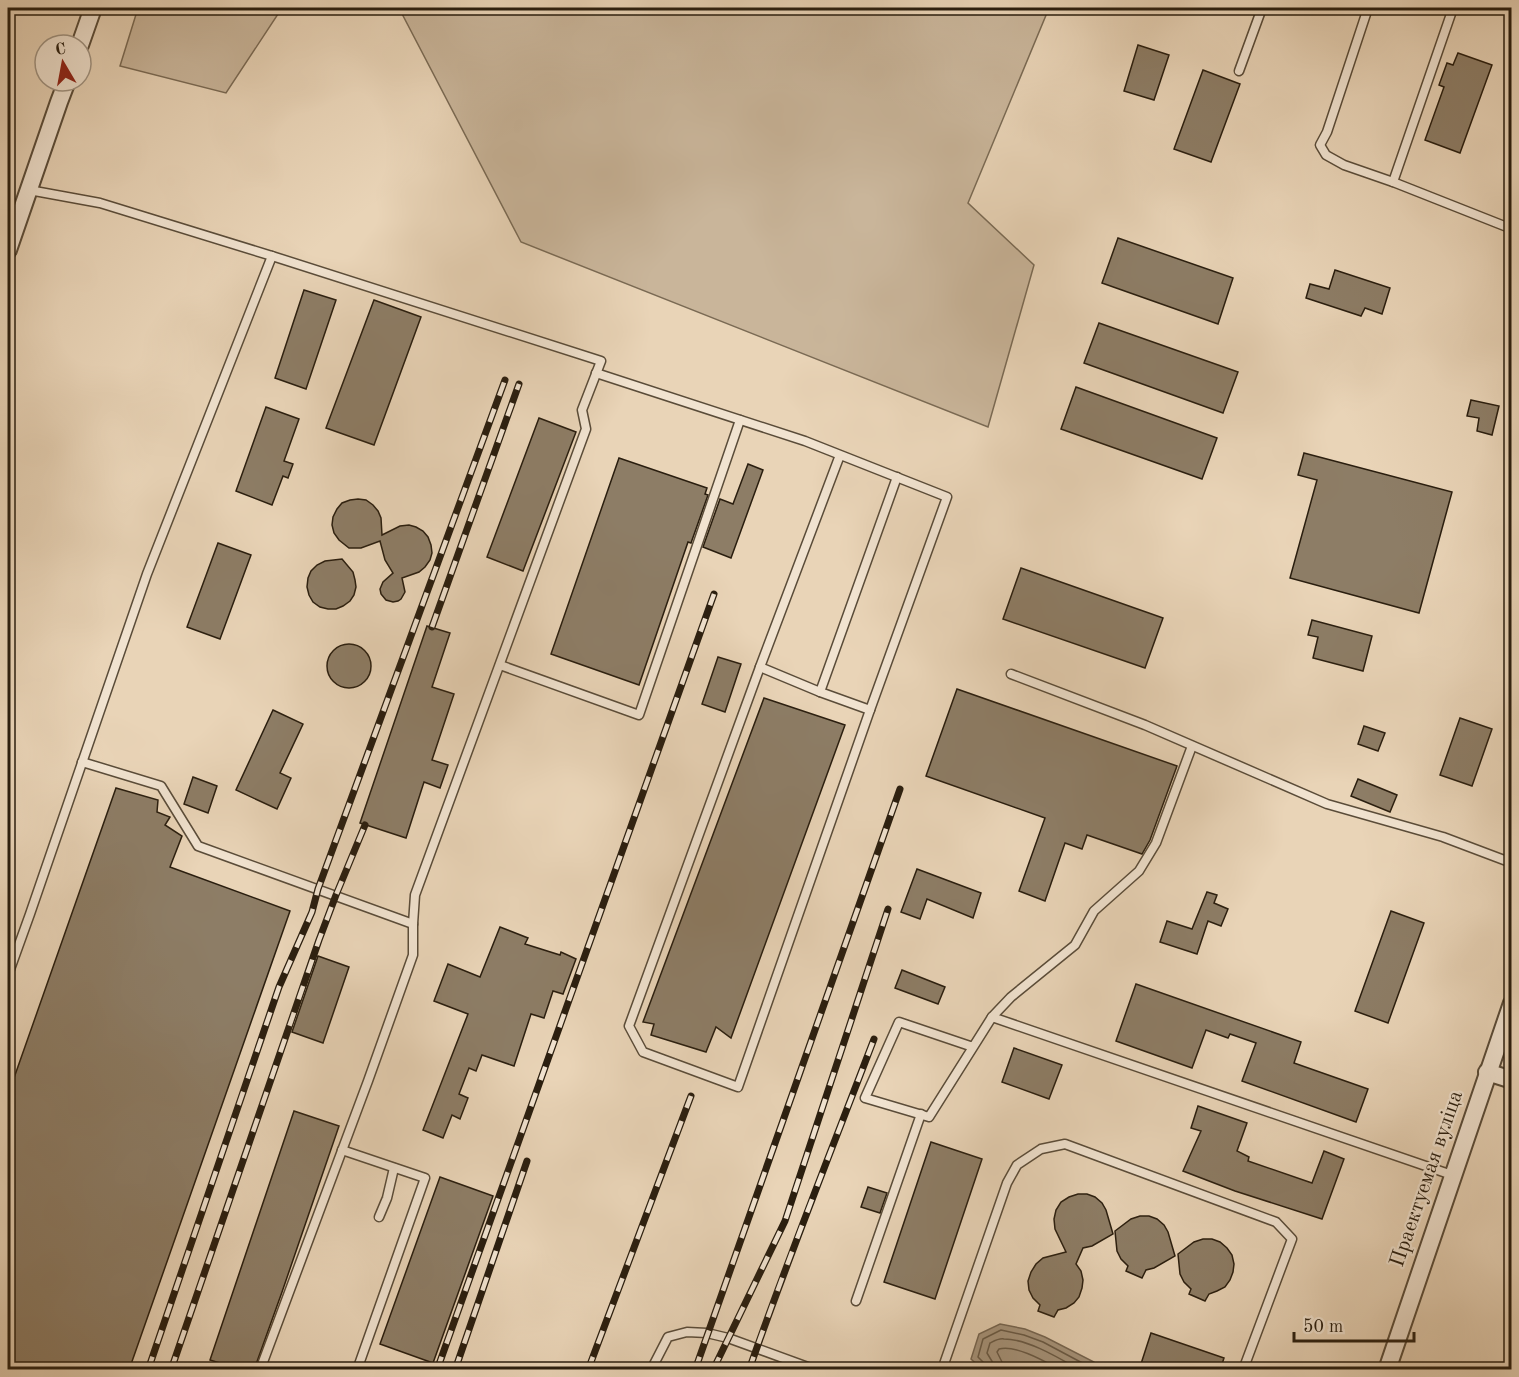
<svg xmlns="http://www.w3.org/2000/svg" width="1519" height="1377" viewBox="0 0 1519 1377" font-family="'Old Standard TT',serif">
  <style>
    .green { fill: #c9b59a; stroke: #7a6a54; stroke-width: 1.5 }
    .water { fill: #a8967e; stroke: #766652; stroke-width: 1.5 }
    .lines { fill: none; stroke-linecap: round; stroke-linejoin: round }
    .shore { stroke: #695a46; stroke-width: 1.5 }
    .building { fill: #8d7d66; stroke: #2a1e0f; stroke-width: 1.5 }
    .service-casing { stroke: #5a4c39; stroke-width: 11 }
    .minor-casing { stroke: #5a4c39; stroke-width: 20 }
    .service { stroke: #f1e3d0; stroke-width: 8 }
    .minor { stroke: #f1e3d0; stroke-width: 16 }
    .rail-casing { stroke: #2a1e0f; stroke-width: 7 }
    .rail { stroke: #f1e3d0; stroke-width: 4.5; stroke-dasharray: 14; stroke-linecap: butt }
    .labels { text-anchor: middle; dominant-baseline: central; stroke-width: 4.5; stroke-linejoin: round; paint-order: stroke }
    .street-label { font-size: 21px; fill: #2a1e0f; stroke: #f1e3d0 }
  </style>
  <rect width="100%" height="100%" fill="#e9d4b7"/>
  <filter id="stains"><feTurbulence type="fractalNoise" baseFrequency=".00333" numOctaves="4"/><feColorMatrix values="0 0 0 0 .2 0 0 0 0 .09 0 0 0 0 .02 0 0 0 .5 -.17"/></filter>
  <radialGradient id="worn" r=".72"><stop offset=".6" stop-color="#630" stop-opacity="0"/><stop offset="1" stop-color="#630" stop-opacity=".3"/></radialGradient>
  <g class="green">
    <polygon points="138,8 282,8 226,93 120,66"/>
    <polygon points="399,8 1049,8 968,203 1034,265 988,427 521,242"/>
  </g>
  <polygon class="water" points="1000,1324 1025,1329 1045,1337 1094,1362 1097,1369 982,1369 971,1359 979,1334"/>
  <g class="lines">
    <g class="shore">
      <polyline points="986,1370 985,1364 978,1357 983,1339 1001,1330 1024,1335 1043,1342 1088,1366 1091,1370"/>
      <path d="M994 1370 993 1363 987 1353 990 1343C994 1341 999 1338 1004 1339 1028 1339 1059 1358 1080 1370"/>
      <path d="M1003 1370 1002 1362 997 1352 999 1349C1015 1344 1046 1362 1061 1370"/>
    </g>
  </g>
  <g class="building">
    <polygon points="1138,45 1169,55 1154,100 1124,91"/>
    <polygon points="1458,53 1492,65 1460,153 1425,140 1444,87 1439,85 1447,63 1453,65"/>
    <polygon points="1203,70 1240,84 1211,162 1174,149"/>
    <polygon points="1118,238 1233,278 1218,324 1102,283"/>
    <polygon points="1335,270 1390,288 1382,314 1365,308 1361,316 1306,298 1310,284 1329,289"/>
    <polygon points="304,290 336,300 306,389 275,378"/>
    <polygon points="374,300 421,317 374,445 326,428"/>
    <polygon points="1099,323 1238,372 1223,413 1084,363"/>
    <polygon points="1076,387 1217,438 1202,479 1061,429"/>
    <polygon points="1471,400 1499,406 1492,435 1477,431 1479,418 1467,416"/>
    <polygon points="266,407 299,419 284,461 293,464 288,478 283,476 272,505 236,491"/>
    <polygon points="539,418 576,432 523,571 487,557"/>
    <polygon points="1304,453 1452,492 1419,613 1290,578 1317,480 1298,475"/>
    <polygon points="619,458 707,488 705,494 708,495 691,543 688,542 639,685 551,654"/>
    <polygon points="748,464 763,470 731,558 703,547 720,499 733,504"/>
    <polygon points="358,499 366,500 373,505 378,511 381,518 382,535 400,526 409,525 416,527 423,531 428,537 431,545 432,553 430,560 425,567 419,572 402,578 405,592 401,599 398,601 393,602 386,600 381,594 380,589 383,582 393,573 385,560 380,541 361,548 349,548 339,540 334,533 332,525 333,517 337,509 342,503 350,500"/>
    <polygon points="218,543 251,555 220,639 187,627"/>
    <polygon points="342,559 353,572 355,580 356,587 354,595 350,601 343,606 336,609 328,609 320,607 313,602 309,595 307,587 308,578 311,571 317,565 325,561"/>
    <polygon points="1021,568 1163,618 1145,668 1003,619"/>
    <polygon points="1312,620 1372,636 1363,671 1313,658 1318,637 1308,635"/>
    <polygon points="427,626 450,633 432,687 454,694 432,760 448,765 440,788 424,782 406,838 360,823"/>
    <circle cx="349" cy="666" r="22"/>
    <polygon points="718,657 741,664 725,712 702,704"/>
    <polygon points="957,689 1177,766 1150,840 1142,854 1087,835 1082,849 1065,843 1045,901 1019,891 1045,818 926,776"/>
    <polygon points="764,698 845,725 731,1038 716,1027 706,1052 651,1035 654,1024 643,1022"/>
    <polygon points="273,710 303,724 280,773 291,778 277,809 236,790"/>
    <polygon points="1460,718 1492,729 1472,786 1440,775"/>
    <polygon points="1364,726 1385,733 1378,751 1358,744"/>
    <polygon points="193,777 217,786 208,813 184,804"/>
    <polygon points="1358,779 1397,795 1390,812 1351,796"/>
    <polygon points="116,788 158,800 157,812 170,817 165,825 182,836 170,867 290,911 129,1370 8,1370 8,1095"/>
    <polygon points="917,869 981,893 973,918 927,899 920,919 901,912"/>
    <polygon points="1207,892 1217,895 1214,903 1228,909 1221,926 1208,921 1197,954 1160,942 1167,921 1192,929"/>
    <polygon points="1391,911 1424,923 1388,1023 1355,1011"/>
    <polygon points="500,927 528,938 525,944 560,955 561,952 576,959 563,994 553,991 544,1018 531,1014 514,1066 482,1055 476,1071 469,1068 459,1094 468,1098 460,1119 452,1115 443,1138 423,1130 468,1014 434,1001 448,964 480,977"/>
    <polygon points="318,956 349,967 323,1043 292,1032"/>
    <polygon points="902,970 945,987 938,1004 895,988"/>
    <polygon points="1136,984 1301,1042 1294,1063 1368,1089 1356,1122 1242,1081 1256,1043 1230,1034 1228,1038 1206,1030 1192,1068 1116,1041"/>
    <polygon points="1014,1048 1062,1065 1049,1099 1002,1082"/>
    <polygon points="1198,1106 1247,1123 1237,1151 1249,1157 1248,1161 1312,1183 1324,1151 1344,1159 1322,1219 1235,1191 1183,1171 1201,1131 1191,1128"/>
    <polygon points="294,1111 339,1126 282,1292 254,1370 221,1370 223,1364 210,1360"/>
    <polygon points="931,1142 982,1159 935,1299 884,1282"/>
    <polygon points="440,1177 493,1196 433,1363 380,1344"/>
    <polygon points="868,1187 887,1193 880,1213 861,1207"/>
    <polygon points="1078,1194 1087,1194 1095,1197 1102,1203 1106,1210 1113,1234 1092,1246 1083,1248 1076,1264 1081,1271 1083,1280 1082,1288 1079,1297 1074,1303 1066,1308 1058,1310 1054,1317 1038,1311 1040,1305 1033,1298 1029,1290 1028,1281 1031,1272 1036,1264 1043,1258 1066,1252 1055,1229 1054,1219 1056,1210 1061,1202 1069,1197"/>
    <polygon points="1140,1216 1149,1216 1157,1219 1164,1225 1168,1232 1175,1256 1154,1268 1146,1270 1142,1278 1126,1271 1128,1266 1121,1259 1117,1251 1115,1231 1131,1219"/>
    <polygon points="1203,1239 1212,1239 1220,1242 1227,1248 1232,1255 1234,1264 1233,1272 1230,1280 1225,1287 1217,1291 1209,1294 1205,1301 1189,1294 1191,1289 1184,1282 1180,1274 1178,1254 1194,1242"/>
    <polygon points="1151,1333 1224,1358 1220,1370 1139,1370"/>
  </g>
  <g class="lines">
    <defs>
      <g id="service">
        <polyline points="1368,8 1327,132 1320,145 1326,155 1344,165 1393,182 1453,8"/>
        <polyline points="1239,71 1262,8"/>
        <polyline points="1393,182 1512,229"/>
        <polyline points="29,190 100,203 272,256 601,361 582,410 586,429 415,895 413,924 413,955 368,1081 260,1370"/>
        <polyline points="596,373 805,441 947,497 870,710 820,692 760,667 840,455"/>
        <polyline points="500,665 639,715 740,420"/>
        <polyline points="760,667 629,1026 643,1052 738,1087 870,710"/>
        <polyline points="1011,674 1145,725 1327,804 1443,837 1512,863"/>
        <polyline points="820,692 897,477"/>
        <polyline points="1192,746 1156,843 1139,871 1094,911 1075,945 1011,997 992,1017 1452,1175"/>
        <polyline points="82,762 161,786 198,846 413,924"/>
        <polyline points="8,975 30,914 147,574 272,256"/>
        <polyline points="973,1047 899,1022 865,1098 929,1117 992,1017"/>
        <polyline points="342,1150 425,1178 357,1370"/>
        <polyline points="379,1217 387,1198 394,1168"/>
        <polyline points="856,1301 921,1114"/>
        <polyline points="651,1370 668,1337 687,1332 707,1333 728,1338 816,1370"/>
        <polyline points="947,1370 944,1364 1007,1183 1017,1165 1041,1149 1065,1144 1276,1222 1292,1239 1243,1370"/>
      </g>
      <g id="minor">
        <polyline points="80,45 93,8"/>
        <polyline points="8,250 59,102 67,81"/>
        <polyline points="1487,1072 1512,1080"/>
        <polyline points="1387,1370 1512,1003"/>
      </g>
    </defs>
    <use href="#service" class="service-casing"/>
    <use href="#minor" class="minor-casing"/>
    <use href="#service" class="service"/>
    <use href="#minor" class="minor"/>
    <defs>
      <g id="rail">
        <polyline points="432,627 519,384"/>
        <polyline points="148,1370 279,987 312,912 318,889 505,380"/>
        <polyline points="171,1370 319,940 336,895 365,825"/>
        <polyline points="437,1370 714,594"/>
        <polyline points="455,1370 527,1161"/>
        <polyline points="588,1370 691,1096"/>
        <polyline points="695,1370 900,789"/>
        <polyline points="713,1370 785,1221 888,909"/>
        <path d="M749 1370C788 1258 832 1149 874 1039"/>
      </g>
    </defs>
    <use href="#rail" class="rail-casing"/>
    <use href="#rail" class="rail"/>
  </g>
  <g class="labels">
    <g class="street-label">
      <text transform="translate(1427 1179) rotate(-71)">Праектуемая вуліца</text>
    </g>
  </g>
  <rect width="1519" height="1377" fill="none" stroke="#e9d4b7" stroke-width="30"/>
  <rect x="9" y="9" width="1501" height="1359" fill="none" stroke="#2a1e0f" stroke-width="3"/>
  <rect x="15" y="15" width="1489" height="1347" fill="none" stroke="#2a1e0f" stroke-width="1.5"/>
  <g transform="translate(63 63) rotate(350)"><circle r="28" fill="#f1e3d0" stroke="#a19483" stroke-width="1.5"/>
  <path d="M0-4.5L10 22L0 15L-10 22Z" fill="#8f2418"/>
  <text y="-9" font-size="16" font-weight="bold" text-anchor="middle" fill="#2a1e0f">С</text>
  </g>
  <path d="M1294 1332v9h120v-9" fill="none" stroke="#2a1e0f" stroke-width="3"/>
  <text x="1303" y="1332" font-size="18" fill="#2a1e0f" stroke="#f1e3d0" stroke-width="4.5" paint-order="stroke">50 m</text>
  <rect width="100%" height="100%" filter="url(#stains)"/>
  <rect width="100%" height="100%" fill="url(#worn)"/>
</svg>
